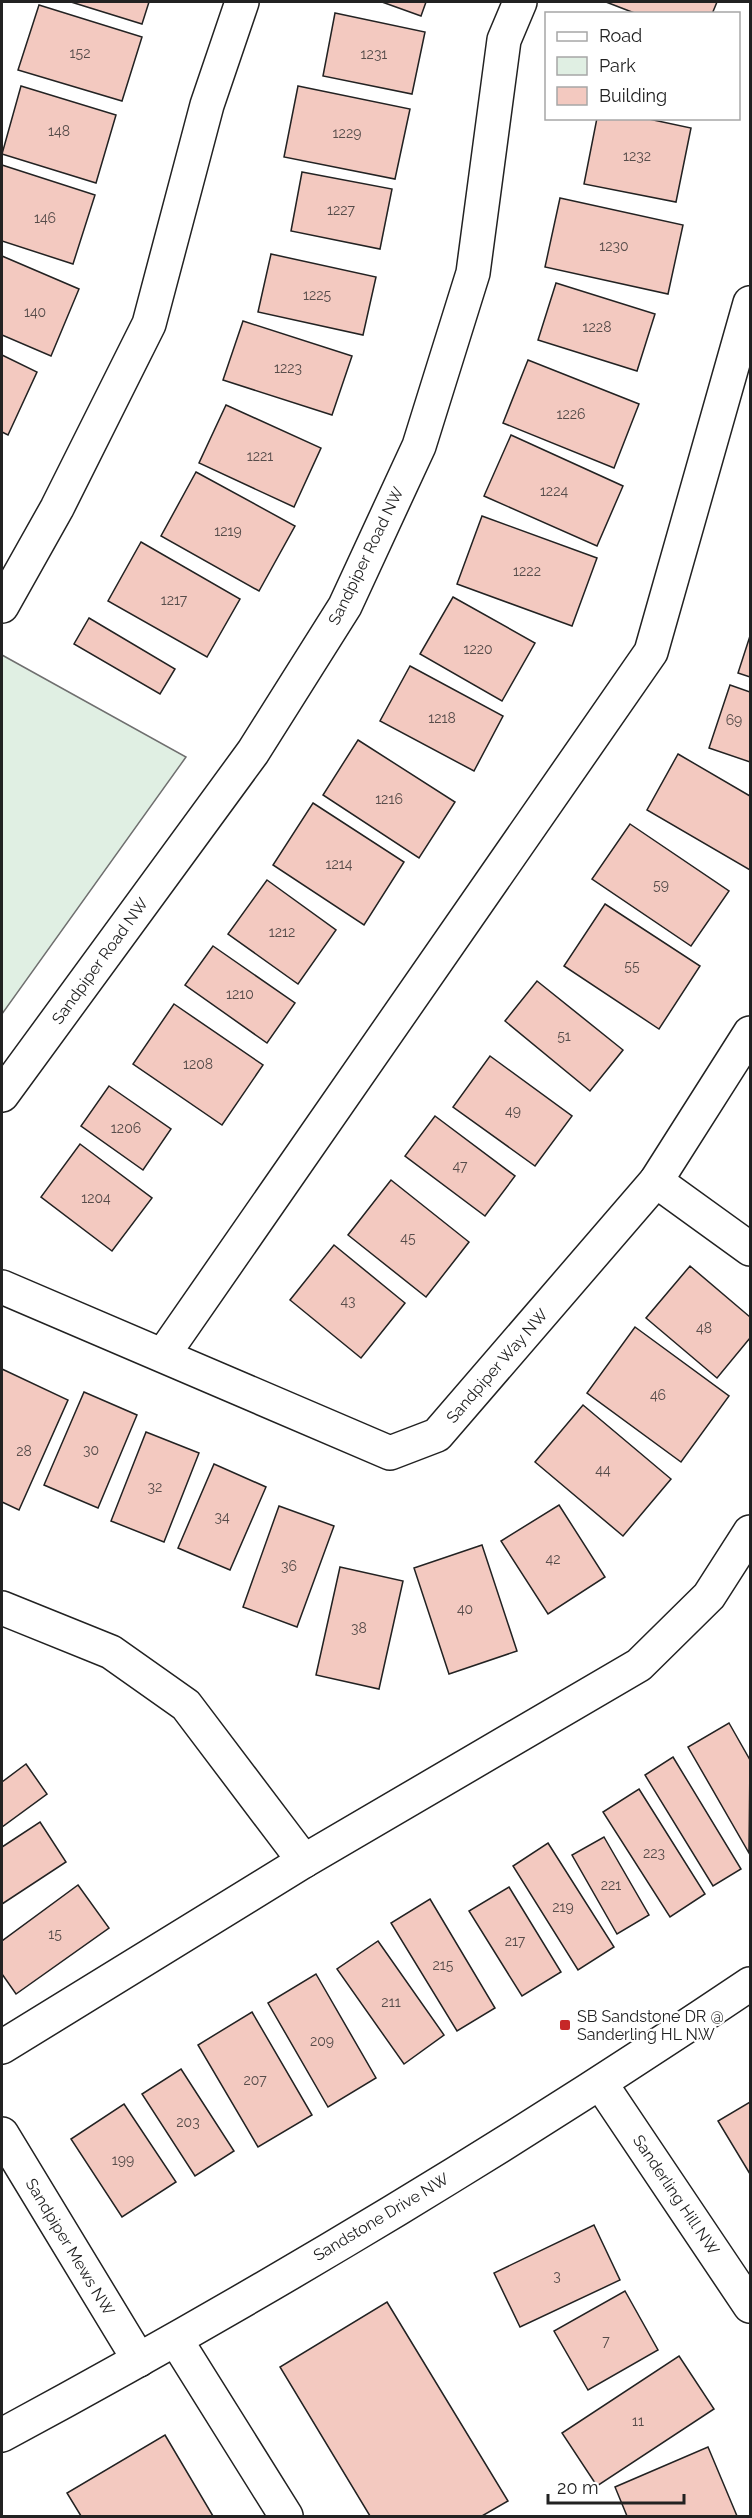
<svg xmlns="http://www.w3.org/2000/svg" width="752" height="2518" viewBox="0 0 752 2518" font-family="Raleway,sans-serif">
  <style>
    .green { fill: #e0efe3; stroke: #6f6f6f; stroke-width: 1.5 }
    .building { fill: #f3c9c0; stroke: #222; stroke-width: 1.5 }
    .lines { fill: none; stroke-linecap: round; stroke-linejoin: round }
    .minor-casing { stroke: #222; stroke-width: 36 }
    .minor { stroke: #fff; stroke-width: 33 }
    .poi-dot { fill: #c62828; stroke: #fff; stroke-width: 2 }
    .labels { text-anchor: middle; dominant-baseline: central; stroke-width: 4.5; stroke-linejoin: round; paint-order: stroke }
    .number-label { font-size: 14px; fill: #564c4a }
    .street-label { font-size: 16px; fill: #222; stroke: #fff }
    .poi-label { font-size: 16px; fill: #222; stroke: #fff; text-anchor: start }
  </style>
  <rect width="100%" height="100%" fill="#fff"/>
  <polygon class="green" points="2,655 186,757 2,1014"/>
  <g class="building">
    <polygon points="71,2 149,2 142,24"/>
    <polygon points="382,2 426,2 421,16"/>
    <polygon points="606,2 717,2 712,14 637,14"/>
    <polygon points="39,5 142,37 122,101 18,70"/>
    <polygon points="335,13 425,32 412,94 323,76"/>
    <polygon points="21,86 116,115 96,183 2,154"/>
    <polygon points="298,86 410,109 395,179 284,157"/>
    <polygon points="597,118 644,118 691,128 676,202 584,184"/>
    <polygon points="2,165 95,195 73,264 2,241"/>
    <polygon points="302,172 392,189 380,249 291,231"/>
    <polygon points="560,198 683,225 668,294 545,267"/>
    <polygon points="271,254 376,277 363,335 258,312"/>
    <polygon points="2,256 79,289 51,356 2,335"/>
    <polygon points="556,283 655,314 637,371 538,340"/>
    <polygon points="243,321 352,356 332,415 223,380"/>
    <polygon points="2,355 37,372 8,435 2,432"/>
    <polygon points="528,360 639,404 614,468 503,423"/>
    <polygon points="226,405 321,448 294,507 199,463"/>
    <polygon points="511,435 623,486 597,546 484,496"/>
    <polygon points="196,472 295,526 259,591 161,536"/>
    <polygon points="482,516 597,558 572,626 457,584"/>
    <polygon points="141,542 240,599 207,657 108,601"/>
    <polygon points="453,597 535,643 502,701 420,654"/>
    <polygon points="89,618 175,669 160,694 74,644"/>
    <polygon points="750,636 750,677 738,673"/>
    <polygon points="410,666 503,716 474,771 380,721"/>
    <polygon points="730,685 750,692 750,762 709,748"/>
    <polygon points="358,740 455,802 419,858 323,795"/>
    <polygon points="678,754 750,796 750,870 647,810"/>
    <polygon points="313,803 404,862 364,925 273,865"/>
    <polygon points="630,824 729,891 691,946 592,879"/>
    <polygon points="267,880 336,930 298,984 228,934"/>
    <polygon points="605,904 700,966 659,1029 564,966"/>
    <polygon points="213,946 295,1003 267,1043 185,985"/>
    <polygon points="537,981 623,1050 590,1091 505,1021"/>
    <polygon points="174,1004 263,1065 222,1125 133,1064"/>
    <polygon points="490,1056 572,1116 535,1166 453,1107"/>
    <polygon points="109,1086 171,1129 143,1170 81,1126"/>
    <polygon points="435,1116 515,1176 485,1216 405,1156"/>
    <polygon points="80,1144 152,1198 112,1251 41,1197"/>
    <polygon points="391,1180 469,1242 426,1297 348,1235"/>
    <polygon points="334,1245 405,1303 361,1358 290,1300"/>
    <polygon points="690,1266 750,1317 750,1338 717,1378 646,1318"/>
    <polygon points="635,1327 729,1396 681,1462 587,1393"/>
    <polygon points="2,1369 68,1400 19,1510 2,1502"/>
    <polygon points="84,1392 137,1415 98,1508 44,1485"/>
    <polygon points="583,1405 671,1479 623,1536 535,1462"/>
    <polygon points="146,1432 199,1453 164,1542 111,1521"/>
    <polygon points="214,1464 266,1487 230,1570 178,1548"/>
    <polygon points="559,1505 605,1577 548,1614 501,1541"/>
    <polygon points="279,1506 334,1526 297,1627 243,1607"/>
    <polygon points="482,1545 517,1651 449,1674 414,1568"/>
    <polygon points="340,1567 403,1581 379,1689 316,1675"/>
    <polygon points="729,1723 750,1760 749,1853 688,1747"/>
    <polygon points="673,1757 741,1869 713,1886 645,1775"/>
    <polygon points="26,1764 47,1794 2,1827 2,1782"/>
    <polygon points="639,1789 705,1894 670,1917 603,1812"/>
    <polygon points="40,1822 66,1862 2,1904 2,1847"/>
    <polygon points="604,1837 649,1915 617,1934 572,1855"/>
    <polygon points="548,1843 614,1947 578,1970 513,1866"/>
    <polygon points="78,1885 109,1928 16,1994 2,1974 2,1941"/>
    <polygon points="509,1887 561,1972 522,1996 469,1911"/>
    <polygon points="430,1899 495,2008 457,2031 391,1923"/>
    <polygon points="378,1941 444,2035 404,2064 337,1969"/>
    <polygon points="316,1974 376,2078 328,2107 268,2003"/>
    <polygon points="252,2012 312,2115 258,2147 198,2045"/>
    <polygon points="181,2069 234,2151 195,2176 142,2094"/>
    <polygon points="750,2102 750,2174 718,2121"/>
    <polygon points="124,2104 176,2182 122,2217 71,2139"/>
    <polygon points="594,2225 620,2280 520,2327 494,2273"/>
    <polygon points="625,2291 658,2350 588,2390 554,2331"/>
    <polygon points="387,2302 508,2501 482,2516 370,2516 280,2367"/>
    <polygon points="679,2356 714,2409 597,2486 562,2433"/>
    <polygon points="165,2435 213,2516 81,2516 67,2493"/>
    <polygon points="708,2447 737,2516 627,2516 615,2487"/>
  </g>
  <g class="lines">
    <defs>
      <g id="minor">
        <polyline points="2,606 57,508 149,324 207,105 242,2"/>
        <polyline points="2,1095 253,752 345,606 419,446 473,273 504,40 520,2"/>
        <polyline points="656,1181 750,1249"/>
        <polyline points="2,1287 390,1453 437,1435 656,1181 750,1033"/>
        <polyline points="163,1355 651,652 750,303"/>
        <polyline points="2,1608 111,1652 186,1705 304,1861"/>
        <polyline points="2,2047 304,1861 639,1665 709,1596 750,1532"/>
        <polyline points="601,2084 750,2306"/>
        <polyline points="2,2134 139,2360"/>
        <polyline points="176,2340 286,2516"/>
        <path d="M2 2435C258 2297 509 2146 750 1984"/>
      </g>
    </defs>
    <use href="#minor" class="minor-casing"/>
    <use href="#minor" class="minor"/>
  </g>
  <rect class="poi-dot" x="559" y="2019" width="12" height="12" rx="3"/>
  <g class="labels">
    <g class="number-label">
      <text x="80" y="53">152</text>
      <text x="374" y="54">1231</text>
      <text x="59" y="131">148</text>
      <text x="347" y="133">1229</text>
      <text x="637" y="156">1232</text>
      <text x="341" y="210">1227</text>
      <text x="45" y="218">146</text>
      <text x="614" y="246">1230</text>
      <text x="317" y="295">1225</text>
      <text x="35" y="312">140</text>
      <text x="597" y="327">1228</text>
      <text x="288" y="368">1223</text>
      <text x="571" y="414">1226</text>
      <text x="260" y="456">1221</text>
      <text x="554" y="491">1224</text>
      <text x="228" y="531">1219</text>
      <text x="527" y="571">1222</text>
      <text x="174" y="600">1217</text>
      <text x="478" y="649">1220</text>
      <text x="442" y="718">1218</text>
      <text x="734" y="720">69</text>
      <text x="389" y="799">1216</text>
      <text x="339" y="864">1214</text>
      <text x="661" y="885">59</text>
      <text x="282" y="932">1212</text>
      <text x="632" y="966">55</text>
      <text x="240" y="994">1210</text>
      <text x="564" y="1036">51</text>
      <text x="198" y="1064">1208</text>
      <text x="513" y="1111">49</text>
      <text x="126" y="1128">1206</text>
      <text x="460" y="1166">47</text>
      <text x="96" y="1198">1204</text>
      <text x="408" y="1238">45</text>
      <text x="348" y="1301">43</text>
      <text x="704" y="1328">48</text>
      <text x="658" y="1395">46</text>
      <text x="91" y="1450">30</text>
      <text x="24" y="1451">28</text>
      <text x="603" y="1470">44</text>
      <text x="155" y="1487">32</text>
      <text x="222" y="1517">34</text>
      <text x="553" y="1559">42</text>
      <text x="289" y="1566">36</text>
      <text x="465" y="1609">40</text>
      <text x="359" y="1628">38</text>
      <text x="654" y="1853">223</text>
      <text x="611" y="1885">221</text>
      <text x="563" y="1907">219</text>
      <text x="55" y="1934">15</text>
      <text x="515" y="1941">217</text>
      <text x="443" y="1965">215</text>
      <text x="391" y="2002">211</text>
      <text x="322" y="2041">209</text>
      <text x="255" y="2080">207</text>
      <text x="188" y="2122">203</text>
      <text x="123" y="2160">199</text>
      <text x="557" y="2276">3</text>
      <text x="606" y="2341">7</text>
      <text x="638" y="2421">11</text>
    </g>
    <g class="street-label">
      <text transform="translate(366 556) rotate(-64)">Sandpiper Road NW</text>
      <text transform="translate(100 961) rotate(-54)">Sandpiper Road NW</text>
      <text transform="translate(497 1366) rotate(-49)">Sandpiper Way NW</text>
      <text transform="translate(676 2195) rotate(56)">Sanderling Hill NW</text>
      <text transform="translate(381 2217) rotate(-31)">Sandstone Drive NW</text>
      <text transform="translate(70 2247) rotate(59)">Sandpiper Mews NW</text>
    </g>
    <g class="poi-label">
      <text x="577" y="2016">SB Sandstone DR @<tspan x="577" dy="18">Sanderling HL NW</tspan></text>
    </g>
  </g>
  <rect width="752" height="2518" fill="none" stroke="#222222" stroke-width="6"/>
  <rect x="545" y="12" width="195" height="108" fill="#ffffff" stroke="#a7a7a7" stroke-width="1.5"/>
  <rect x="557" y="32" width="30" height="9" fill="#ffffff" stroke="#a7a7a7" stroke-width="1.5"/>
  <text x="599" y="42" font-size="18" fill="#222222">Road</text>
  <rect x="557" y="57" width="30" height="18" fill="#e0efe3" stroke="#a7a7a7" stroke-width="1.5"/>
  <text x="599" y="72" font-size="18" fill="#222222">Park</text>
  <rect x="557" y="87" width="30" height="18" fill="#f3c9c0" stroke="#a7a7a7" stroke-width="1.5"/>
  <text x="599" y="102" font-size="18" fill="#222222">Building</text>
  <path d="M548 2494v9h136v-9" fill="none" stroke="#222222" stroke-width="3"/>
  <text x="557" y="2494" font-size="18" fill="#222222" stroke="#ffffff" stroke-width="4.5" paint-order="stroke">20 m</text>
</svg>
